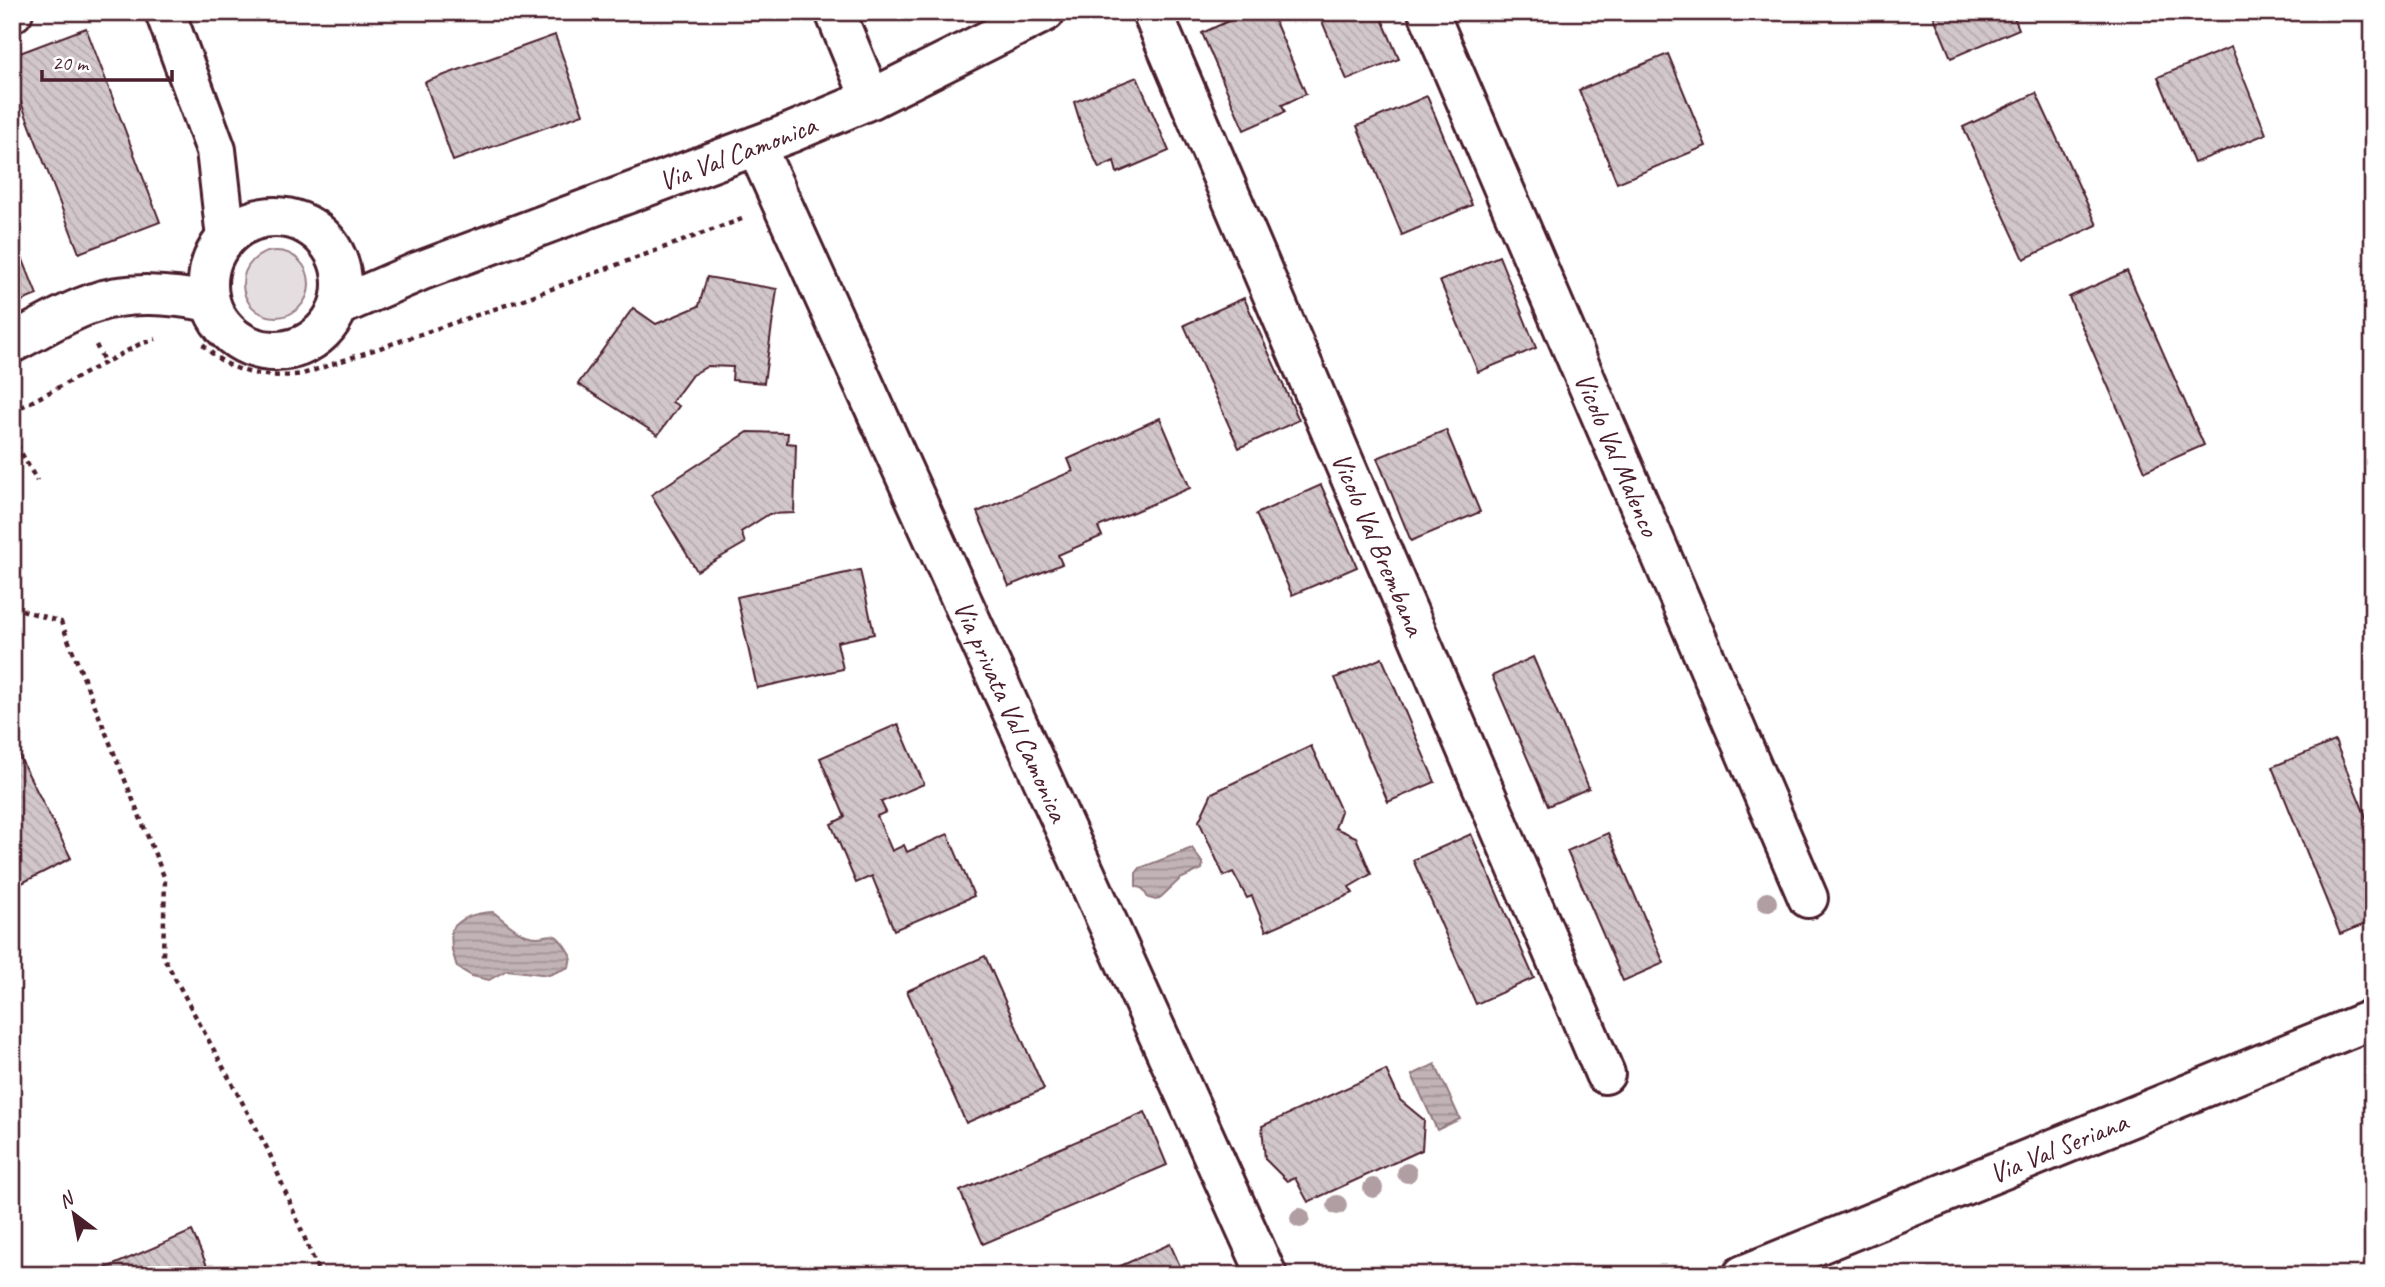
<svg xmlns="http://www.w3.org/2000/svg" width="2385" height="1287" viewBox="0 0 2385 1287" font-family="Caveat,sans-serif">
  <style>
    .green { fill: #e5dee0; stroke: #987e86; stroke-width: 2 }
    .water { fill: url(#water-rules); stroke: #91787e; stroke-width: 2 }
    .building { fill: url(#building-back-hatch); stroke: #4a1f2b; stroke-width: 2 }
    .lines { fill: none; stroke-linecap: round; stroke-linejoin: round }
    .minor-casing { stroke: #4a1f2b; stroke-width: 44 }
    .path { stroke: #4a1f2b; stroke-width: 4.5; stroke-dasharray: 5 5; stroke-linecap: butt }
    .minor { stroke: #fff; stroke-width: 38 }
    .tree { fill: #b19ea3 }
    .labels { text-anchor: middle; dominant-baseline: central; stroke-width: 7; stroke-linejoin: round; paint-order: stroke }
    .street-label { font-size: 28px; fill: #4a1f2b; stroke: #fff }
  </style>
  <defs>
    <pattern id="water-rules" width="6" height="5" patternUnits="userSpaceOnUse" patternTransform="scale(1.75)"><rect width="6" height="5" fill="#c1b3b6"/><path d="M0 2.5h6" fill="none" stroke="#9f9194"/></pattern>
    <pattern id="building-back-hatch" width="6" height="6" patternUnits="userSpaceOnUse" patternTransform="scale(1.75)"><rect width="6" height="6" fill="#d2c7cb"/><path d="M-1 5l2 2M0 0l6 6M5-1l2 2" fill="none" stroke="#b6aaae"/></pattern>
  </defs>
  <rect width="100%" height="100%" fill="#fff"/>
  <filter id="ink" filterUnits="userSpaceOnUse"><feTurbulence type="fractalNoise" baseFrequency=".0143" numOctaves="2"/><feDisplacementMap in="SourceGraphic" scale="14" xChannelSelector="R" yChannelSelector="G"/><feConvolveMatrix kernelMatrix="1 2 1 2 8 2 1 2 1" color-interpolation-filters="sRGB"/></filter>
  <g filter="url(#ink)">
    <circle class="green" cx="276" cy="284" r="33"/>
    <g class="water">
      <polygon points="1192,848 1203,864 1202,869 1180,879 1161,897 1156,900 1148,898 1143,889 1136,886 1136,873 1140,868"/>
      <path d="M493 912C503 919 514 931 526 935 552 944 550 919 571 956L569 967 549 975 507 970 489 980 472 976 457 967 452 950 451 930C463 916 475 913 493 912Z"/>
      <polygon points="1435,1064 1460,1119 1437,1130 1412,1075"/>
    </g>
    <g class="building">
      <polygon points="1248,12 1271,12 1306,94 1282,105 1285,112 1244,130 1202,33"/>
      <polygon points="1318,12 1379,12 1399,59 1347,80"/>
      <polygon points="1932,12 2012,12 2019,29 1951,58"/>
      <polygon points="86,28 160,222 79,253 12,79 12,56"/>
      <polygon points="555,35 583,114 453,161 425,82"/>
      <polygon points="2231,47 2266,134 2194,163 2158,77"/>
      <polygon points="1668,54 1706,146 1617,183 1579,90"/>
      <polygon points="1137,77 1169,151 1117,173 1114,161 1099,168 1085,138 1074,102"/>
      <polygon points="2036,93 2097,225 2024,259 1963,127"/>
      <polygon points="1427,96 1472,205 1402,235 1357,126"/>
      <polygon points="12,232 37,295 12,305"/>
      <polygon points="1499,256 1536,348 1478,372 1440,281"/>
      <polygon points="2127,271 2204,445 2145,471 2069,297"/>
      <polygon points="707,277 777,289 764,383 732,380 733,367 708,366 692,375 672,402 679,406 658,435 578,384 633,308 656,324 699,306"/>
      <polygon points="1244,298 1299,420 1239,448 1184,325"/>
      <polygon points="1160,418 1190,488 1098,527 1102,536 1058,555 1062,564 1009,586 977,512 1073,471 1068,459"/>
      <polygon points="1446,430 1480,512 1411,541 1377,458"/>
      <polygon points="748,432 788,433 787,443 796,444 794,513 769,514 741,532 745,543 697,571 651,495"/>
      <polygon points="1321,485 1357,567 1292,595 1256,514"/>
      <polygon points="860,570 874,634 837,642 843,669 757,688 737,597"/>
      <polygon points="1533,657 1589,788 1548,806 1492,676"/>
      <polygon points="1382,658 1435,782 1388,802 1335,678"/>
      <polygon points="898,724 924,784 881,802 886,812 877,816 892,851 904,845 907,852 948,834 974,896 894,930 872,876 856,883 831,824 845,817 820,758"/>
      <polygon points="2335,741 2373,834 2373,921 2340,934 2272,767"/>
      <polygon points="12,742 71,858 12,888"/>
      <polygon points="1311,746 1341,811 1335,828 1356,837 1371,874 1349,887 1353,893 1266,931 1252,896 1247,898 1233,872 1224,876 1199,821 1212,793"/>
      <polygon points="1608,833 1664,963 1623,981 1567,851"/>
      <polygon points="1471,834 1534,978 1476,1004 1413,860"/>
      <polygon points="985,956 1044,1089 966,1123 907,991"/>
      <polygon points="1386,1070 1400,1100 1424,1120 1422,1150 1308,1202 1295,1178 1287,1181 1265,1159 1262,1126"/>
      <polygon points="1145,1112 1167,1165 983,1244 960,1191"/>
      <polygon points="192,1231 211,1275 98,1275 97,1272"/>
      <polygon points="1170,1244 1184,1275 1100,1275"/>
    </g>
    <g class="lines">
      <defs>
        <g id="minor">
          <polyline points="12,12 13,12"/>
          <polyline points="165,12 216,150 226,238"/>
          <polyline points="835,12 871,99"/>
          <path id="s1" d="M1152 12 1605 1074"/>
          <path id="s2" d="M1428 12 1808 898"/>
          <path id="s3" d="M756 146 1267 1275"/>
          <circle cx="275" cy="284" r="67"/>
          <path id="s4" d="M339 306 420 271 790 133 871 99 1045 12"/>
          <path d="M12 343C38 330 64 313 91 304 128 290 172 295 210 302"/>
          <path id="s5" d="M1743 1275 2373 1019"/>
        </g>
      </defs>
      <use href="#minor" class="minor-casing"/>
      <g class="path">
        <path d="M203 344C228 374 267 379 303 374L524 299 742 219"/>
        <polyline points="96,345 105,363"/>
        <polyline points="12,412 140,344 156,339"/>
        <polyline points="12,436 37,481"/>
        <polyline points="12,607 61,622 165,879 163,956 268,1150 320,1275"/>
      </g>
      <use href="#minor" class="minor"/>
    </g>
    <g class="tree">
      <circle cx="1767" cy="902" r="10"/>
      <circle cx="1407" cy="1173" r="10"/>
      <circle cx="1373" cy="1188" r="10"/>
      <circle cx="1337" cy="1205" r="10"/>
      <circle cx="1300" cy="1218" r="10"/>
    </g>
  </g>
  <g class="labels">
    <g class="street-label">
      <text stroke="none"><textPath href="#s4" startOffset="427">Via Val Camonica</textPath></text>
      <text stroke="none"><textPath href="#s2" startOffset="481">Vicolo Val Malenco</textPath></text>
      <text stroke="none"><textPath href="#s1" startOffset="578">Vicolo Val Brembana</textPath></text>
      <text stroke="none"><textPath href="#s3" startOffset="620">Via privata Val Camonica</textPath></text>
      <text stroke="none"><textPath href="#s5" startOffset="340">Via Val Seriana</textPath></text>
    </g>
  </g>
  <rect width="2385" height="1287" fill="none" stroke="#fff" stroke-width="42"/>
  <rect x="21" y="21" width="2343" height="1245" fill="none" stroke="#4a1f2b" stroke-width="2.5" filter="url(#ink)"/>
  <g transform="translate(74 1214) rotate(328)" stroke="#ffffff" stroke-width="5" paint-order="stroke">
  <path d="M0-5L12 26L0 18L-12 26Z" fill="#4a1f2b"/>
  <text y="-10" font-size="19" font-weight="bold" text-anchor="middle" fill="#4a1f2b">N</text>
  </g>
  <path d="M42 70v10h130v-10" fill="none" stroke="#4a1f2b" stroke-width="3.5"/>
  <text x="52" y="70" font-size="21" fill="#4a1f2b" stroke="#ffffff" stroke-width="5" paint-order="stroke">20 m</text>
</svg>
